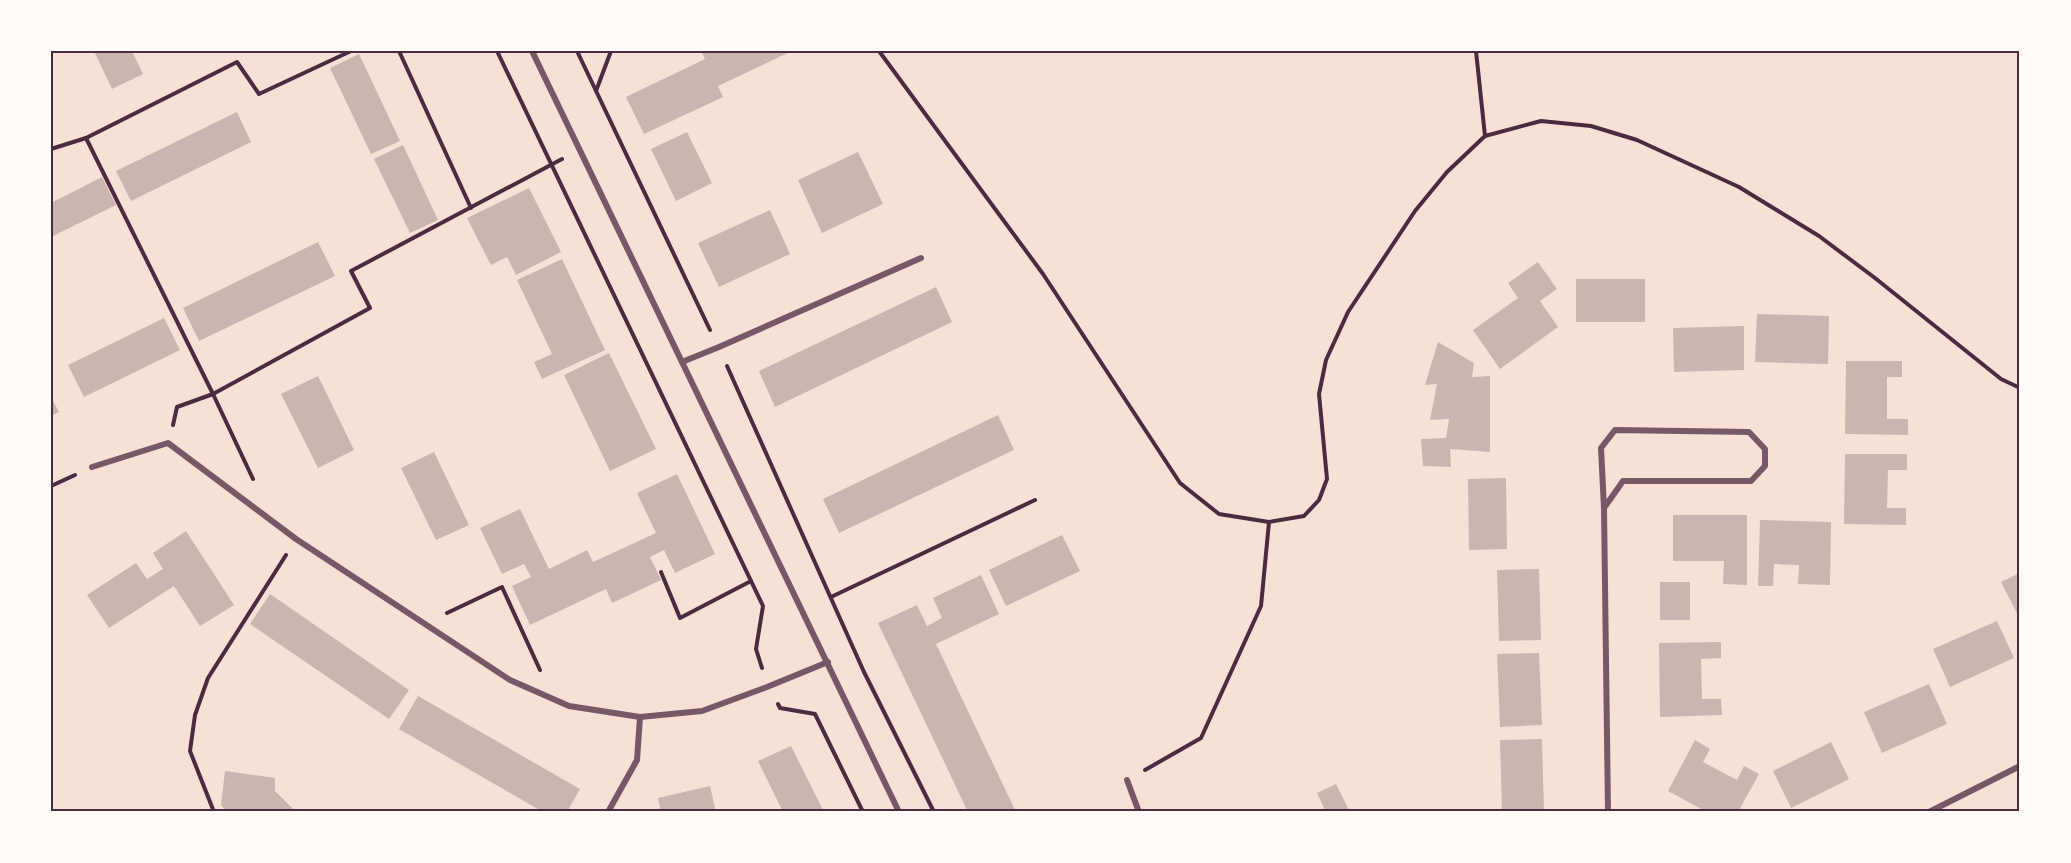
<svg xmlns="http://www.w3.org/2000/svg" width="2071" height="863" viewBox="0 0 2071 863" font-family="'PT Sans',sans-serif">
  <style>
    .building { fill: #ccb4b1 }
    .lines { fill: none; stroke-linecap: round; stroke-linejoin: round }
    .path { stroke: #4a2c40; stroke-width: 4 }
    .minor { stroke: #755966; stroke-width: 6 }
    .neatline { fill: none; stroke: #4a2c40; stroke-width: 2 }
  </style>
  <rect width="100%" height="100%" fill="#f7e1d7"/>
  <g class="building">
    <polygon points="94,51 132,51 143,74 112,89"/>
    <polygon points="701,51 792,51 718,86 723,97 644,134 626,97 705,59"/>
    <polygon points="359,54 400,141 371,154 330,68"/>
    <polygon points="237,112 251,142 131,201 116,171"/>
    <polygon points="687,132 712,183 676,201 651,149"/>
    <polygon points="403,145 438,220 410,233 374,159"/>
    <polygon points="858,152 883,204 822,233 798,180"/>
    <polygon points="102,177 116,205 51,237 51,203"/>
    <polygon points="529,188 561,252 516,275 507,257 491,265 467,218"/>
    <polygon points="770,210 790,254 719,287 698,243"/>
    <polygon points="318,242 335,276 199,341 183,308"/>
    <polygon points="562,259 605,350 542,379 534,362 552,354 517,280"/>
    <polygon points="1538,262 1557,289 1540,301 1558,327 1500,369 1473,330 1518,298 1508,283"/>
    <rect x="1576" y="279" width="69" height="43"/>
    <polygon points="936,287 952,322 775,407 759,371"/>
    <polygon points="1757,314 1829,316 1828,364 1755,362"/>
    <polygon points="164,318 180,350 84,397 68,365"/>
    <polygon points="1744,326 1744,370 1674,372 1673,328"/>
    <polygon points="1438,342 1474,363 1472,377 1490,376 1490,452 1450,449 1451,467 1423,466 1421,439 1446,438 1449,419 1430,420 1437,384 1425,385"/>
    <polygon points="609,353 656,449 610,471 564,375"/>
    <polygon points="1846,361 1902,361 1902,377 1887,377 1887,419 1908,419 1908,435 1845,434"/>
    <polygon points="318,376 354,450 318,468 281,394"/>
    <polygon points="51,397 59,412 51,416"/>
    <polygon points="998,415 1014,450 839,533 823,499"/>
    <polygon points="434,452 469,525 436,540 401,468"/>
    <polygon points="1845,454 1907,454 1907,470 1888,470 1887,508 1906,508 1906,525 1844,524"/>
    <polygon points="677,474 715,554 675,573 664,550 650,557 661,580 612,603 606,589 530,625 512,586 531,577 524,564 502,574 480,528 520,509 549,569 587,550 593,562 656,533 637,493"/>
    <polygon points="1506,478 1507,549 1469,550 1468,479"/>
    <polygon points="1673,515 1747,515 1747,585 1723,584 1724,561 1673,561"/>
    <polygon points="1760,520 1831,522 1830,585 1798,584 1799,565 1774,564 1773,586 1758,586"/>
    <polygon points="186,531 234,605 200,626 174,586 109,628 87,595 136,563 147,579 163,569 153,553"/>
    <polygon points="1062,535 1080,571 1006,606 989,570"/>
    <polygon points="1539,569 1541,640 1499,641 1497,570"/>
    <polygon points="2020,573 2020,619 2001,582"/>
    <polygon points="981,575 999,614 936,644 1016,812 968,812 878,623 917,605 927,626 942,618 933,598"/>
    <rect x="1660" y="582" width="30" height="38"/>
    <polygon points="270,594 409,690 389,719 250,624"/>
    <polygon points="1997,621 2014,658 1950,687 1933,649"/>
    <polygon points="1721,642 1721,658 1701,659 1702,699 1721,699 1722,715 1660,717 1659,643"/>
    <polygon points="1539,653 1542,725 1500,727 1497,654"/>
    <polygon points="1929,684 1947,724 1882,753 1864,712"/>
    <polygon points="418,696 580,789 567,812 543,812 399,729"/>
    <polygon points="1542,739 1544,812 1502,812 1500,740"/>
    <polygon points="1695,740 1710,749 1703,762 1737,780 1744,766 1759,774 1738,812 1707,812 1668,791"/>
    <polygon points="1831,742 1849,779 1791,808 1773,771"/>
    <polygon points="791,746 824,812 783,812 758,761"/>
    <polygon points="225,771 275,778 275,791 296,812 227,812 221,805"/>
    <polygon points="1336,784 1350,812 1321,812 1325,810 1317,793"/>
    <polygon points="710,786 716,812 661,812 658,798"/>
  </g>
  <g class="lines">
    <g class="path">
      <polyline points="399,51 471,208"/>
      <polyline points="497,51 763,606 756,649 762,668"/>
      <polyline points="577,51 710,330"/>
      <polyline points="879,51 1043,274 1180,483 1219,514 1269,522 1304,516 1319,500 1327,479 1319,394 1326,360 1348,312 1415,211 1447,172 1485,136 1541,121 1591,126 1637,140 1739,187 1819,236 1875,278 2001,379 2020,388"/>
      <polyline points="1476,51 1485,136"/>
      <polyline points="596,91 611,51"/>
      <polyline points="86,138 213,394 177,407 173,425"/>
      <polyline points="51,149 86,138 237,62 259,94 351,51"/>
      <polyline points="727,366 864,672 934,812"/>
      <polyline points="253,479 213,394 370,308 351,271 562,159"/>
      <polyline points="51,486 75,475"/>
      <polyline points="661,572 680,618 751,581"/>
      <polyline points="831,597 1035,500"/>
      <polyline points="447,613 502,587 540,670"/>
      <polyline points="778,704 780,708 815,714 863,812"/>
      <polyline points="1145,770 1201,738 1261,606 1269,522"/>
      <polyline points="214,812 190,751 195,715 208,678 286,555"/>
    </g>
    <g class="minor">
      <polyline points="532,51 899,812"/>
      <polyline points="682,362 719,347 921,258"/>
      <polyline points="92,467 168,443 296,539 510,680 569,706 640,717 702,711 767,687 828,662"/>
      <polyline points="1604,508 1623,481 1751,481 1765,466 1765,449 1749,432 1615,430 1601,448 1604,508 1608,812"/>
      <polyline points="1127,780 1139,812"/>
      <polyline points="608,812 637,760 640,717"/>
      <polyline points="1929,812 2020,766"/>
    </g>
  </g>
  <rect width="2071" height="863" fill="none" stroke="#fffaf5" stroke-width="105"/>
  <rect x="52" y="52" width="1966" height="758" class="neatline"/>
</svg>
